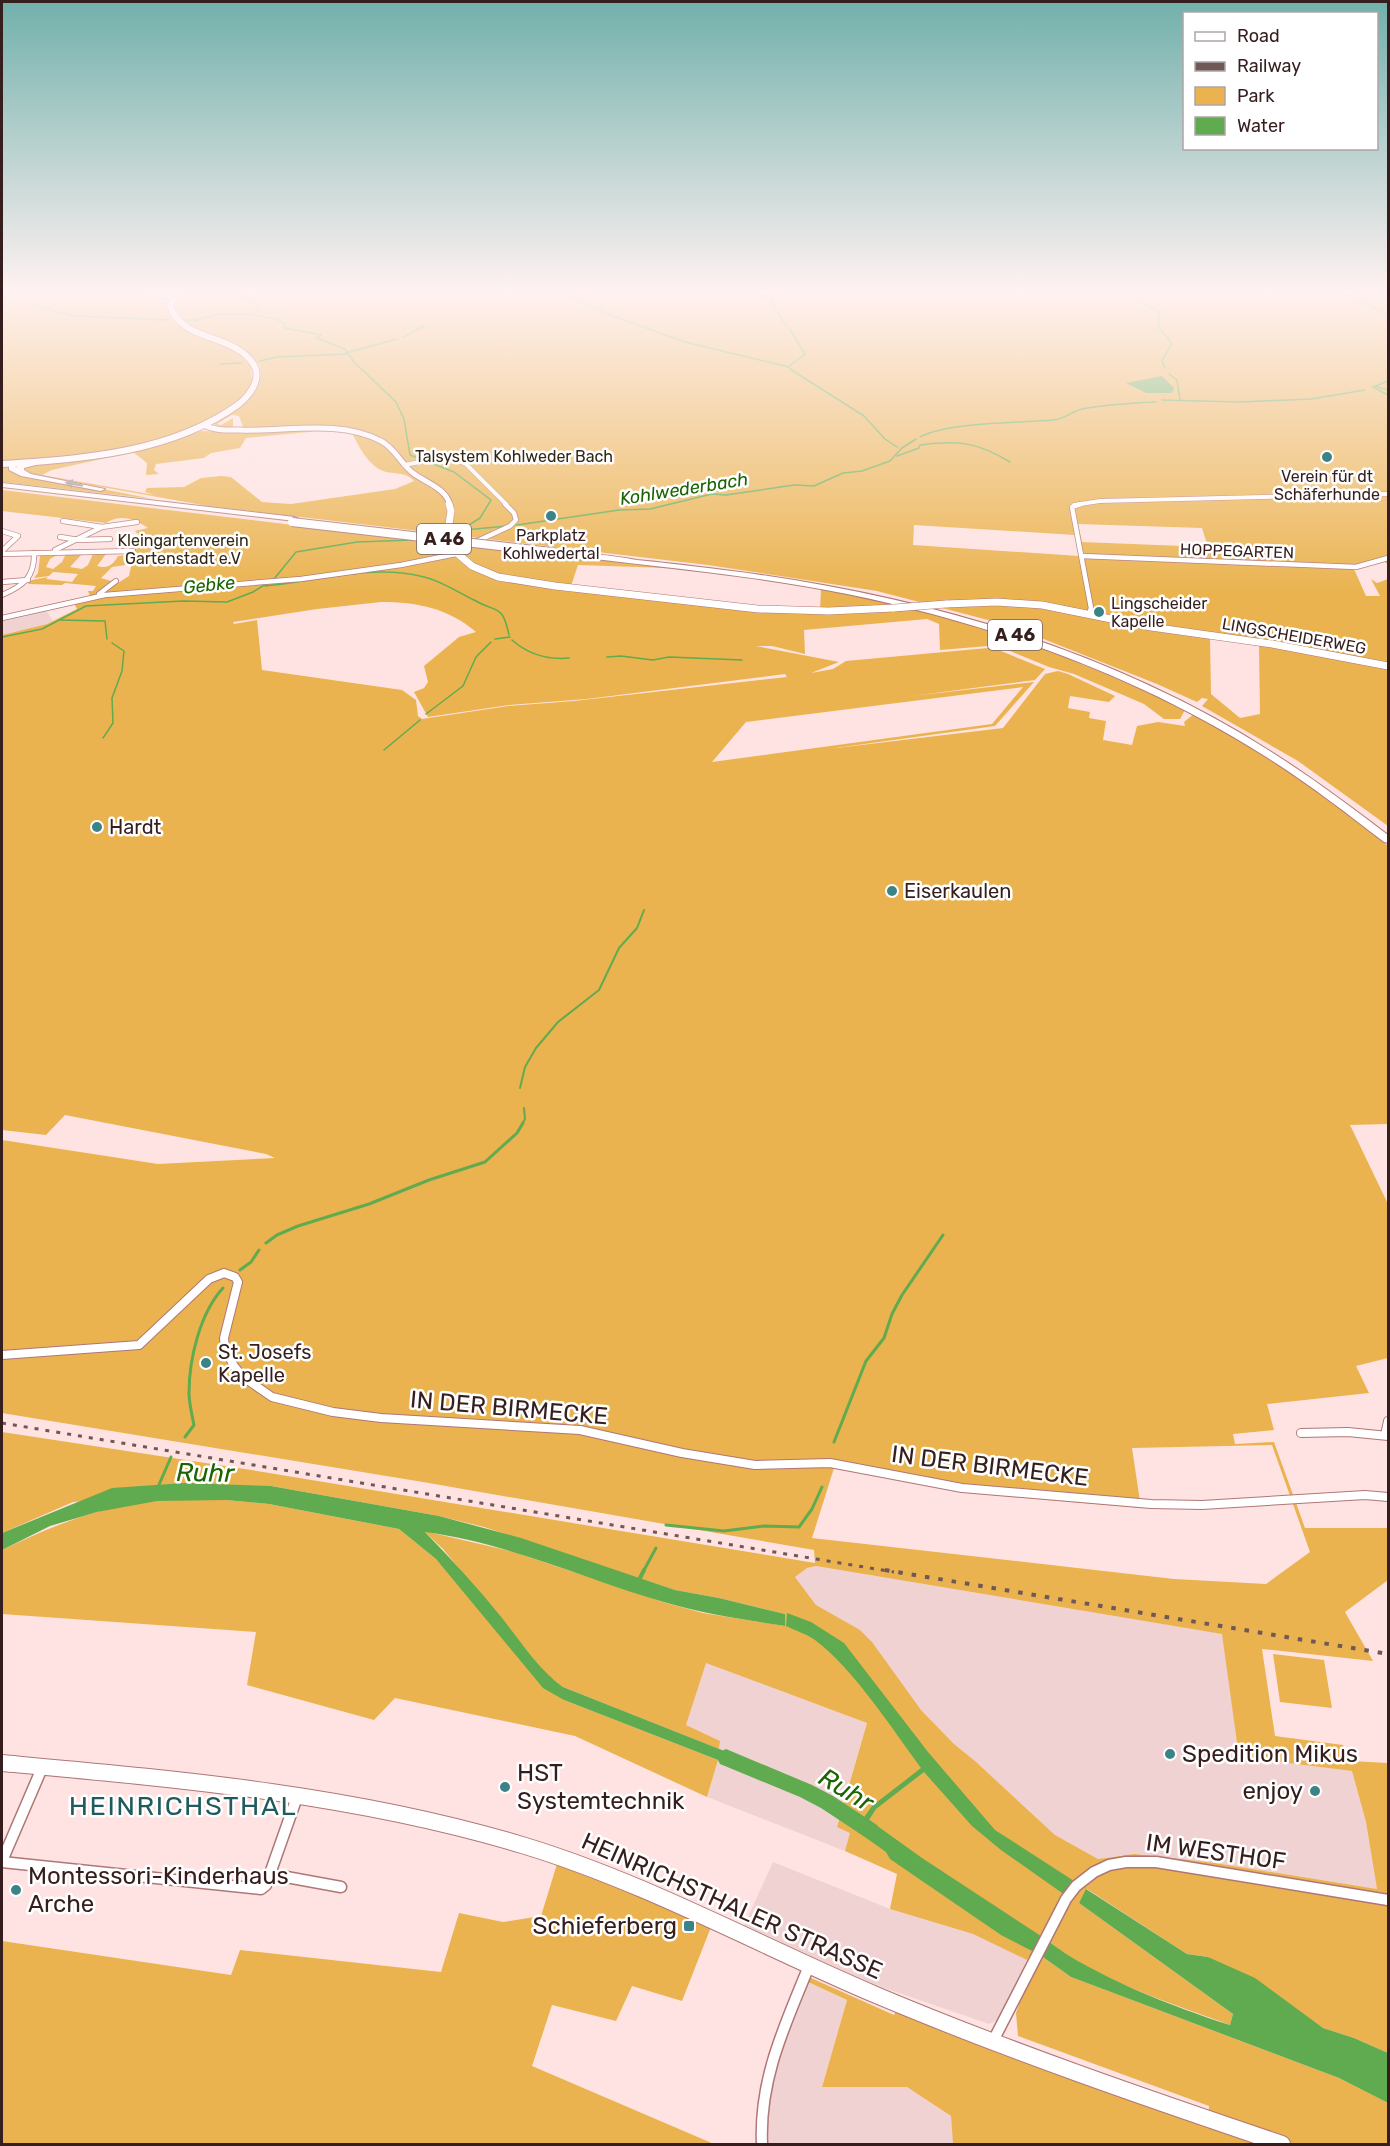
<svg xmlns="http://www.w3.org/2000/svg" width="1390" height="2146" viewBox="0 0 1390 2146" font-family="Rubik,sans-serif">
  <style>
    .built { fill: #efd2d1 }
    .green { fill: #eab34f; fill-rule: evenodd }
    .water { fill: #60ab4f }
    .lines { fill: none; stroke-linecap: round; stroke-linejoin: round }
    .stream-far3 { stroke: #60ab4f; stroke-width: 1.5 }
    .stream-far2 { stroke: #60ab4f; stroke-width: 2 }
    .stream-far1 { stroke: #60ab4f; stroke-width: 3 }
    .stream { stroke: #60ab4f; stroke-width: 4 }
    .river { fill: #60ab4f; fill-rule: evenodd }
    .minor-far3-casing { stroke: #b07676; stroke-width: 5 }
    .minor-far2-casing { stroke: #b07676; stroke-width: 6 }
    .minor-far1-casing { stroke: #b07676; stroke-width: 10 }
    .minor-casing { stroke: #b07676; stroke-width: 13 }
    .tertiary-far1-casing { stroke: #b07676; stroke-width: 7 }
    .tertiary-casing { stroke: #b07676; stroke-width: 8 }
    .secondary-casing { stroke: #b07676; stroke-width: 18 }
    .primary-casing { stroke: #b07676; stroke-width: 8 }
    .motorway-casing { stroke: #b07676; stroke-width: 2 }
    .minor-far3 { stroke: #fff; stroke-width: 4 }
    .minor-far2 { stroke: #fff; stroke-width: 4.5 }
    .minor-far1 { stroke: #fff; stroke-width: 8 }
    .minor { stroke: #fff; stroke-width: 10 }
    .tertiary-far1 { stroke: #fff; stroke-width: 5 }
    .tertiary { stroke: #fff; stroke-width: 7 }
    .secondary { stroke: #fff; stroke-width: 16 }
    .primary { stroke: #fff; stroke-width: 6 }
    .motorway { fill: #fff; fill-rule: evenodd }
    .rail-far1 { stroke: #715858; stroke-width: 3; stroke-dasharray: 4 7; stroke-linecap: butt }
    .rail { stroke: #715858; stroke-width: 4; stroke-dasharray: 4.5 9; stroke-linecap: butt }
    .tertiary-bridge-casing { stroke: #b07676; stroke-width: 8; stroke-linecap: butt }
    .motorway-bridge-casing { stroke: #b07676; stroke-width: 10; stroke-linecap: butt }
    .tertiary-bridge { stroke: #fff; stroke-width: 7 }
    .motorway-bridge { stroke: #fff; stroke-width: 8 }
    .oneway { fill: #a59a9a }
    .poi-dot { fill: #3b8387; stroke: #fff; stroke-width: 2 }
    .labels { text-anchor: middle; dominant-baseline: central; stroke-width: 5; stroke-linejoin: round; paint-order: stroke }
    .far-park-label { font-size: 16px; fill: #342815; stroke: #fff }
    .far-poi-label { font-size: 16px; fill: #361e1e; stroke: #fff }
    .far-street-label { font-size: 16px; fill: #361e1e; stroke: #fff }
    .far-water-label { font-size: 18px; font-style: italic; fill: #1b6401; stroke: #fff }
    .shield { fill: #fff; stroke: #726262; stroke-width: 1.5 }
    .shield-label { font-size: 18px; font-weight: bold; fill: #361e1e }
    .poi-label { font-size: 20px; fill: #361e1e; stroke: #fff; text-anchor: start }
    .near-street-label { font-size: 24px; fill: #361e1e; stroke: #fff }
    .near-poi-label { font-size: 24px; fill: #361e1e; stroke: #fff; text-anchor: start }
    .near-water-label { font-size: 26px; font-style: italic; fill: #1b6401; stroke: #fff }
    .near-quarter-label { font-size: 27px; letter-spacing: 1.5px; fill: #1f5a5d; stroke: #fff }
  </style>
  <rect width="100%" height="100%" fill="#fee3e2"/>
  <g class="built">
    <polygon points="46,610 53,621 47,624 2,635 2,619"/>
    <polygon points="816,1566 1223,1634 1239,1757 1352,1771 1366,1822 1377,1889 1215,1863 1123,1855 1098,1859 1055,1835 975,1761 954,1744 921,1710 859,1630 816,1605 795,1577 807,1568"/>
    <polygon points="705,1662 867,1723 837,1826 851,1832 845,1851 707,1797 718,1760 739,1766 742,1758 719,1749 720,1741 686,1725"/>
    <polygon points="773,1862 890,1909 973,1934 1027,1960 999,2019 989,2024 809,1962 744,1926"/>
    <polygon points="806,1981 847,2000 822,2086 907,2087 951,2116 953,2144 766,2144 762,2115 774,2064"/>
  </g>
  <g class="green">
    <path d="M2 294H172L166 306C170 332 212 339 232 350 239 354 244 359 250 365 251 371 253 377 251 383 236 427 117 452 75 456 50 459 26 460 2 462Z"/>
    <path d="M182 294H1388V564L1383 561 1354 569 1366 596H1380L1371 579 1377 583 1388 579V826L1298 761 1202 706 1208 699 1202 698 1197 702 1157 684 1031 634 988 620 877 591 708 565 208 506 24 473V466L133 450 202 431 242 433 244 430 239 416 232 415 217 424 221 425 233 418V429L214 425C234 407 266 399 260 366 241 339 184 337 176 306ZM319 431 352 433C359 447 368 465 383 471 395 475 405 471 414 481L395 489 291 504 262 502 231 477 221 476 201 478 184 487 147 488 145 492 155 495 42 475 52 470 133 452 147 463 146 475 159 474 154 470 156 464 204 458 211 453 240 448 246 438ZM1078 524 1202 528 1208 547 1082 542ZM914 525 1075 535 1079 556 913 545ZM1210 638 1259 644 1260 714 1240 718 1211 694Z"/>
    <polygon points="9,465 12,471 153,499 2,482 2,466"/>
    <path d="M2 490 318 528V530L321 528 667 568 578 565 571 586 748 610 915 609 931 613C1019 638 1103 670 1185 710L1180 719H1164L1144 704 1074 674 1049 667 1005 649 988 646 940 650 939 624 927 619 804 630 805 654 772 646H756L839 662 811 673 833 669 846 661 988 648 1001 651 1045 669 1035 680 912 696 1034 682 995 726 828 749 1003 728 1045 674 1058 671 1068 674 1115 696 1109 702 1070 696 1068 708 1090 712 1089 718 1106 721 1103 740 1132 745 1137 726 1158 722 1185 726 1184 722 1194 714C1263 752 1328 795 1388 846V1124L1350 1125 1388 1204V1358L1356 1366 1369 1393 1267 1404 1274 1430 1233 1434 1235 1444 1274 1442 1305 1528H1388V1580L1345 1612 1373 1661 1262 1649 1275 1736 1343 1745 1351 1761 1388 1763V2053L1354 2038 1323 2028 1208 1957 1187 1954 1087 1889 1079 1903 1233 2014 1230 2025C1169 2002 1100 1982 1048 1941L1040 1955 1071 1977 1339 2078 1388 2103V2144H953L951 2116 907 2087H822L847 2000 806 1981 811 1978 894 2015 896 2011 1208 2128 1209 2106 1018 2036 1016 2013 1031 1971 1047 1933 1027 1960 973 1934 890 1909 897 1874 845 1851 850 1833 837 1827 867 1723 706 1663 686 1725 720 1741 719 1749 563 1687 546 1674 443 1549 424 1531 514 1552 666 1603 703 1613 785 1626V1614L719 1598 675 1590 484 1527 439 1516 271 1486 73 1502 2 1533V1432L245 1469 815 1563 814 1550 423 1482 2 1413V1140L158 1164 275 1158 266 1154 65 1115 46 1135 2 1130V635L47 624 77 609 74 603 104 592 129 576 138 534 135 531 148 528C136 520 121 513 106 523L2 511ZM381 602C417 602 448 608 476 632L459 637 424 666 428 682 424 688 414 692 428 717 509 705 587 699 785 674 787 677 574 701 508 706 422 719 418 716 416 700 402 690 262 670 257 620 234 624 233 622 317 609ZM1023 687 992 724 712 762 746 722ZM1272 1445 1310 1552 1266 1584 1174 1579 812 1538 834 1468 967 1493 1141 1508 1132 1448ZM816 1566 1222 1634 1239 1757 1352 1771 1366 1822 1377 1889 1215 1863 1134 1854 1098 1859 1055 1835 975 1761 954 1744 921 1710 872 1642 860 1630 816 1605 795 1577 807 1568Z"/>
    <path d="M66 554H82L70 567 82 569 88 565 93 554H106L97 566C108 569 113 565 118 556L126 555 125 565 112 567 101 578 111 581 94 595 90 596 88 591H93L96 586 65 583 62 585 28 584 32 580 48 577 46 579 72 582 78 574 53 572 49 576 34 578 38 573 40 556 57 555 50 559 46 567 53 569 62 562Z"/>
    <polygon points="821,589 900,606 820,610"/>
    <path d="M226 1500 269 1504 399 1529 436 1559 564 1700 718 1760 707 1797 575 1736 395 1698 374 1720 247 1685 256 1632 2 1614V1550C50 1527 102 1505 156 1501 179 1499 203 1500 226 1500Z"/>
    <polygon points="1273,1654 1324,1660 1332,1708 1280,1702"/>
    <polygon points="557,1864 636,1892 711,1927 682,2001 632,1986 616,2021 552,2005 532,2066 714,2144 2,2144 2,1941 231,1975 240,1950 441,1972 459,1913 503,1922 541,1916"/>
  </g>
  <g class="water">
    <polygon points="1162,376 1174,388 1172,393 1146,393 1126,383"/>
    <path d="M185 1483 271 1486 439 1516 521 1538 675 1590 719 1598 785 1614V1626C745 1620 706 1614 667 1603 587 1580 509 1543 425 1532 452 1560 478 1588 502 1618 522 1643 538 1669 563 1687L742 1758 739 1766 718 1760 564 1700 543 1688 436 1559 399 1529 269 1504 226 1500 157 1501 97 1512 50 1526 2 1550V1533L112 1488Z"/>
    <path d="M787 1613 811 1622 844 1643 928 1752 995 1830 1074 1881 1065 1895 1001 1850 972 1826 924 1772 876 1809 869 1820 922 1858 1044 1938 1036 1953 1001 1935 890 1859 886 1852 855 1830 872 1806 921 1768C893 1730 853 1668 815 1640 807 1634 796 1631 786 1626Z"/>
    <path d="M1086 1889 1187 1954 1208 1957 1255 1978 1323 2028 1354 2038 1388 2053V2103L1339 2078 1071 1977 1040 1955 1048 1941C1091 1975 1176 2008 1230 2025L1233 2014 1079 1903Z"/>
  </g>
  <g class="lines">
    <g class="stream-far3">
      <polyline points="241,294 243,298 253,299 259,308 252,315 276,319 284,323 285,328 321,335 317,338 345,349 354,362 396,402 404,419 410,455 420,459"/>
      <polyline points="561,294 613,316 685,342 789,367"/>
      <polyline points="759,294 773,299 771,302 786,325"/>
      <polyline points="1136,294 1142,303 1159,311 1159,328 1172,343 1162,361 1165,368"/>
      <polyline points="1346,294 1388,315"/>
      <polyline points="33,305 74,316 169,320"/>
      <polyline points="187,320 197,320 219,314 251,314"/>
      <polyline points="404,337 424,326"/>
      <polyline points="346,353 397,339"/>
      <polyline points="260,361 277,357 346,354"/>
      <polyline points="221,364 242,363"/>
      <polyline points="788,367 805,354 789,328"/>
      <polyline points="790,369 864,416 885,439 897,447"/>
      <polyline points="1169,374 1177,380 1180,399"/>
      <polyline points="1373,387 1388,381"/>
      <polyline points="1373,387 1388,395"/>
      <polyline points="1377,387 1388,390"/>
      <polyline points="1162,400 1239,402 1311,399 1365,390"/>
      <path d="M920 437C948 422 1019 423 1053 420 1066 419 1072 411 1082 409 1107 404 1131 403 1156 402"/>
      <path d="M897 456 919 448 920 445C958 440 977 442 1010 462"/>
      <polyline points="428,462 454,472 491,500 480,518 461,530"/>
      <polyline points="517,525 619,510 650,509 712,494 726,495 794,485 814,486 843,473 862,471 890,461 902,448 916,439"/>
      <polyline points="454,531 507,526"/>
      <polyline points="430,535 442,532"/>
      <polyline points="274,579 296,552 357,542 413,540"/>
      <path d="M265 586C315 582 370 564 420 576 439 580 456 591 474 600 498 614 502 603 509 635"/>
      <polyline points="60,620 105,621 107,639"/>
      <polyline points="2,637 42,629 86,606 183,601 227,602 253,592 269,582"/>
      <polyline points="495,639 510,637"/>
      <path d="M512 640C529 655 547 660 569 658"/>
      <polyline points="607,657 621,656 653,660 669,657 742,660"/>
      <polyline points="426,714 463,686 476,657 491,642"/>
      <polyline points="103,738 113,723 112,698 122,671 124,651 112,643"/>
      <polyline points="384,750 420,720"/>
    </g>
    <g class="stream-far2">
      <polyline points="520,1088 525,1067 536,1048 558,1022 599,990 619,948 637,928 644,910"/>
      <polyline points="522,1124 525,1119 524,1108"/>
    </g>
    <g class="stream-far1">
      <polyline points="266,1243 277,1235 298,1226 369,1204 429,1180 485,1162 517,1133 523,1123"/>
      <polyline points="240,1270 251,1262 259,1250"/>
      <path d="M185 1437 194 1425C192 1415 189 1403 189 1393 189 1359 200 1313 223 1288"/>
      <polyline points="834,1442 866,1361 884,1338 892,1314 902,1295 943,1235"/>
      <polyline points="158,1487 171,1457"/>
      <polyline points="666,1525 724,1531 764,1526 799,1527 812,1509 822,1487"/>
      <polyline points="643,1572 656,1548"/>
    </g>
    <polyline class="stream" points="639,1580 644,1570"/>
    <polygon class="river" points="726,1749 812,1785 833,1796 877,1825 880,1831 877,1837 871,1840 865,1837 821,1808 800,1797 720,1764 717,1758 720,1752"/>
    <defs>
      <g id="minor-far3">
        <polyline points="145,294 174,296"/>
        <polyline points="404,465 420,462 427,457 450,458 466,464 507,505"/>
        <polyline points="1074,505 1100,501 1388,494"/>
      </g>
      <g id="minor-far2">
        <polyline points="1081,504 1072,507 1091,608 1089,614"/>
        <polyline points="102,527 137,522"/>
        <polyline points="2,531 18,536 2,551"/>
        <polyline points="60,537 79,540 110,539"/>
        <polyline points="55,550 102,527 63,521"/>
        <polyline points="458,550 510,526 516,520 514,513 505,504"/>
        <polyline points="2,554 133,551"/>
        <polyline points="1082,556 1356,567 1388,558"/>
        <polyline points="2,582 28,580"/>
        <polyline points="99,594 116,581"/>
        <path d="M2 595C23 586 35 577 34 553"/>
        <polyline points="2,618 105,595 301,579 401,565 456,554"/>
      </g>
      <g id="minor-far1">
        <polyline points="2,1355 139,1345 209,1279 224,1273 235,1277 238,1282 224,1338 225,1349 234,1366 243,1377 272,1397 333,1412 381,1418 580,1430 682,1453 755,1465 830,1463 962,1488 1151,1504 1202,1505 1365,1495 1388,1497"/>
        <polyline points="1301,1433 1348,1432 1388,1436"/>
        <polyline points="1385,1435 1388,1421"/>
      </g>
      <g id="minor">
        <polyline points="2,1861 42,1768"/>
        <polyline points="2,1862 261,1889 266,1885 297,1797"/>
        <polyline points="270,1874 341,1887"/>
        <polyline points="993,2041 1066,1899 1076,1886 1094,1872 1109,1865 1126,1862 1156,1862 1388,1900"/>
        <path d="M762 2144C759 2079 785 2025 809 1966"/>
      </g>
      <path id="tertiary-far1" d="M204 425C215 431 228 430 240 430 286 432 338 419 381 441 395 448 401 464 413 473 426 483 446 488 450 505"/>
      <g id="tertiary">
        <polyline points="449,504 451,511 447,537 451,548 472,566 498,577 555,586 758,609 829,611 894,608"/>
        <polyline points="946,604 997,602 1042,605 1151,627 1272,644 1388,666"/>
      </g>
      <path id="secondary" d="M2 1763C176 1779 353 1794 522 1845 645 1882 758 1945 876 1995 1009 2051 1146 2098 1282 2144"/>
      <path id="primary" d="M2 464C82 459 172 453 239 404 250 395 262 379 254 365 235 333 183 343 170 306L176 294"/>
      <g id="motorway">
        <polygon points="40,459 44,461 43,463 24,468 24,470 31,474 105,489 101,491 21,476 9,470 9,461 15,461 16,468 17,465"/>
        <polygon points="2,483 295,517 299,519 295,521 2,487"/>
        <path d="M592 555C606 554 623 558 637 560 669 563 700 567 732 571 920 595 1109 649 1270 751 1311 777 1350 806 1388 835V843L1384 842C1345 812 1305 781 1263 755 1137 675 993 624 847 594 764 577 679 569 595 559L591 557Z"/>
      </g>
    </defs>
    <use href="#minor-far3" class="minor-far3-casing"/>
    <use href="#minor-far2" class="minor-far2-casing"/>
    <use href="#minor-far1" class="minor-far1-casing"/>
    <use href="#minor" class="minor-casing"/>
    <use href="#tertiary-far1" class="tertiary-far1-casing"/>
    <use href="#tertiary" class="tertiary-casing"/>
    <use href="#secondary" class="secondary-casing"/>
    <use href="#primary" class="primary-casing"/>
    <use href="#motorway" class="motorway-casing"/>
    <use href="#minor-far3" class="minor-far3"/>
    <use href="#minor-far2" class="minor-far2"/>
    <use href="#minor-far1" class="minor-far1"/>
    <use href="#minor" class="minor"/>
    <use href="#tertiary-far1" class="tertiary-far1"/>
    <use href="#tertiary" class="tertiary"/>
    <use href="#secondary" class="secondary"/>
    <use href="#primary" class="primary"/>
    <use href="#motorway" class="motorway"/>
    <polyline class="rail-far1" points="2,1423 894,1572"/>
    <polyline class="rail" points="885,1570 1388,1654"/>
    <defs>
      <polyline id="tertiary-bridge" points="894,608 946,604"/>
      <polyline id="motorway-bridge" points="292,522 595,557"/>
    </defs>
    <use href="#tertiary-bridge" class="tertiary-bridge-casing"/>
    <use href="#motorway-bridge" class="motorway-bridge-casing"/>
    <use href="#tertiary-bridge" class="tertiary-bridge"/>
    <use href="#motorway-bridge" class="motorway-bridge"/>
  </g>
  <defs><path id="oneway-solid" d="M-6-.8H1V-3.2L6.5 0L1 3.2V.8H-6Z" transform="scale(1.5)"/></defs>
  <use class="oneway" href="#oneway-solid" transform="translate(74 484) rotate(-170)"/>
  <linearGradient id="sky" x2="0" y2="1"><stop stop-color="#71b0ab"/><stop offset="0.49" stop-color="#fff2f2"/><stop offset="1" stop-color="#fff2f2" stop-opacity="0"/></linearGradient>
  <rect width="1390" height="594" fill="url(#sky)"/>
  <g class="poi-dot">
    <circle cx="1327" cy="457" r="6"/>
    <circle cx="551" cy="516" r="6"/>
    <circle cx="1099" cy="612" r="6"/>
    <circle cx="97" cy="827" r="6"/>
    <circle cx="892" cy="891" r="6"/>
    <circle cx="206" cy="1363" r="6"/>
    <circle cx="1170" cy="1754" r="6"/>
    <circle cx="505" cy="1787" r="6"/>
    <circle cx="1315" cy="1791" r="6"/>
    <circle cx="16" cy="1890" r="6"/>
    <rect x="683" y="1920" width="12" height="12" rx="3"/>
  </g>
  <g class="labels">
    <g class="far-park-label">
      <text x="514" y="456">Talsystem Kohlweder Bach</text>
      <text x="183" y="540">Kleingartenverein<tspan x="183" dy="18">Gartenstadt e.V</tspan></text>
    </g>
    <g class="far-poi-label">
      <text x="1327" y="476">Verein für dt<tspan x="1327" dy="18">Schäferhunde</tspan></text>
      <text x="551" y="535">Parkplatz<tspan x="551" dy="18">Kohlwedertal</tspan></text>
      <text x="1111" y="603" text-anchor="start">Lingscheider<tspan x="1111" dy="18">Kapelle</tspan></text>
    </g>
    <g class="far-street-label">
      <text transform="translate(1237 551) rotate(2)">HOPPEGARTEN</text>
      <text transform="translate(1294 636) rotate(10)">LINGSCHEIDERWEG</text>
    </g>
    <g class="far-water-label">
      <text transform="translate(684 489) rotate(-9)">Kohlwederbach</text>
      <text transform="translate(209 585) rotate(-6)">Gebke</text>
    </g>
    <g class="shield">
      <rect x="417" y="524" width="54" height="30" rx="4.5"/>
      <rect x="988" y="620" width="54" height="30" rx="4.5"/>
    </g>
    <g class="shield-label">
      <text x="444" y="539">A 46</text>
      <text x="1015" y="635">A 46</text>
    </g>
    <g class="poi-label">
      <text x="109" y="827">Hardt</text>
      <text x="904" y="891">Eiserkaulen</text>
      <text x="218" y="1352">St. Josefs<tspan x="218" dy="23">Kapelle</tspan></text>
    </g>
    <g class="near-street-label">
      <text transform="translate(509 1408) rotate(5)">IN DER BIRMECKE</text>
      <text transform="translate(990 1466) rotate(7)">IN DER BIRMECKE</text>
      <text transform="translate(1216 1852) rotate(8)">IM WESTHOF</text>
      <text transform="translate(732 1906) rotate(24)">HEINRICHSTHALER STRASSE</text>
    </g>
    <g class="near-poi-label">
      <text x="1182" y="1754">Spedition Mikus</text>
      <text x="517" y="1773">HST<tspan x="517" dy="28">Systemtechnik</tspan></text>
      <text x="1303" y="1791" text-anchor="end">enjoy</text>
      <text x="28" y="1876">Montessori-Kinderhaus<tspan x="28" dy="28">Arche</tspan></text>
      <text x="677" y="1926" text-anchor="end">Schieferberg</text>
    </g>
    <g class="near-water-label">
      <text transform="translate(205 1473) rotate(1)">Ruhr</text>
      <text transform="translate(846 1790) rotate(31)">Ruhr</text>
    </g>
    <g class="near-quarter-label">
      <text x="183" y="1806">HEINRICHSTHAL</text>
    </g>
  </g>
  <rect width="1390" height="2146" fill="none" stroke="#361e1e" stroke-width="6"/>
  <rect x="1183" y="12" width="195" height="138" fill="#ffffff" stroke="#afa5a5" stroke-width="1.5"/>
  <rect x="1195" y="32" width="30" height="9" fill="#ffffff" stroke="#afa5a5" stroke-width="1.5"/>
  <text x="1237" y="42" font-size="18" fill="#361e1e">Road</text>
  <rect x="1195" y="62" width="30" height="9" fill="#715858" stroke="#afa5a5" stroke-width="1.5"/>
  <text x="1237" y="72" font-size="18" fill="#361e1e">Railway</text>
  <rect x="1195" y="87" width="30" height="18" fill="#eab34f" stroke="#afa5a5" stroke-width="1.5"/>
  <text x="1237" y="102" font-size="18" fill="#361e1e">Park</text>
  <rect x="1195" y="117" width="30" height="18" fill="#60ab4f" stroke="#afa5a5" stroke-width="1.5"/>
  <text x="1237" y="132" font-size="18" fill="#361e1e">Water</text>
</svg>
